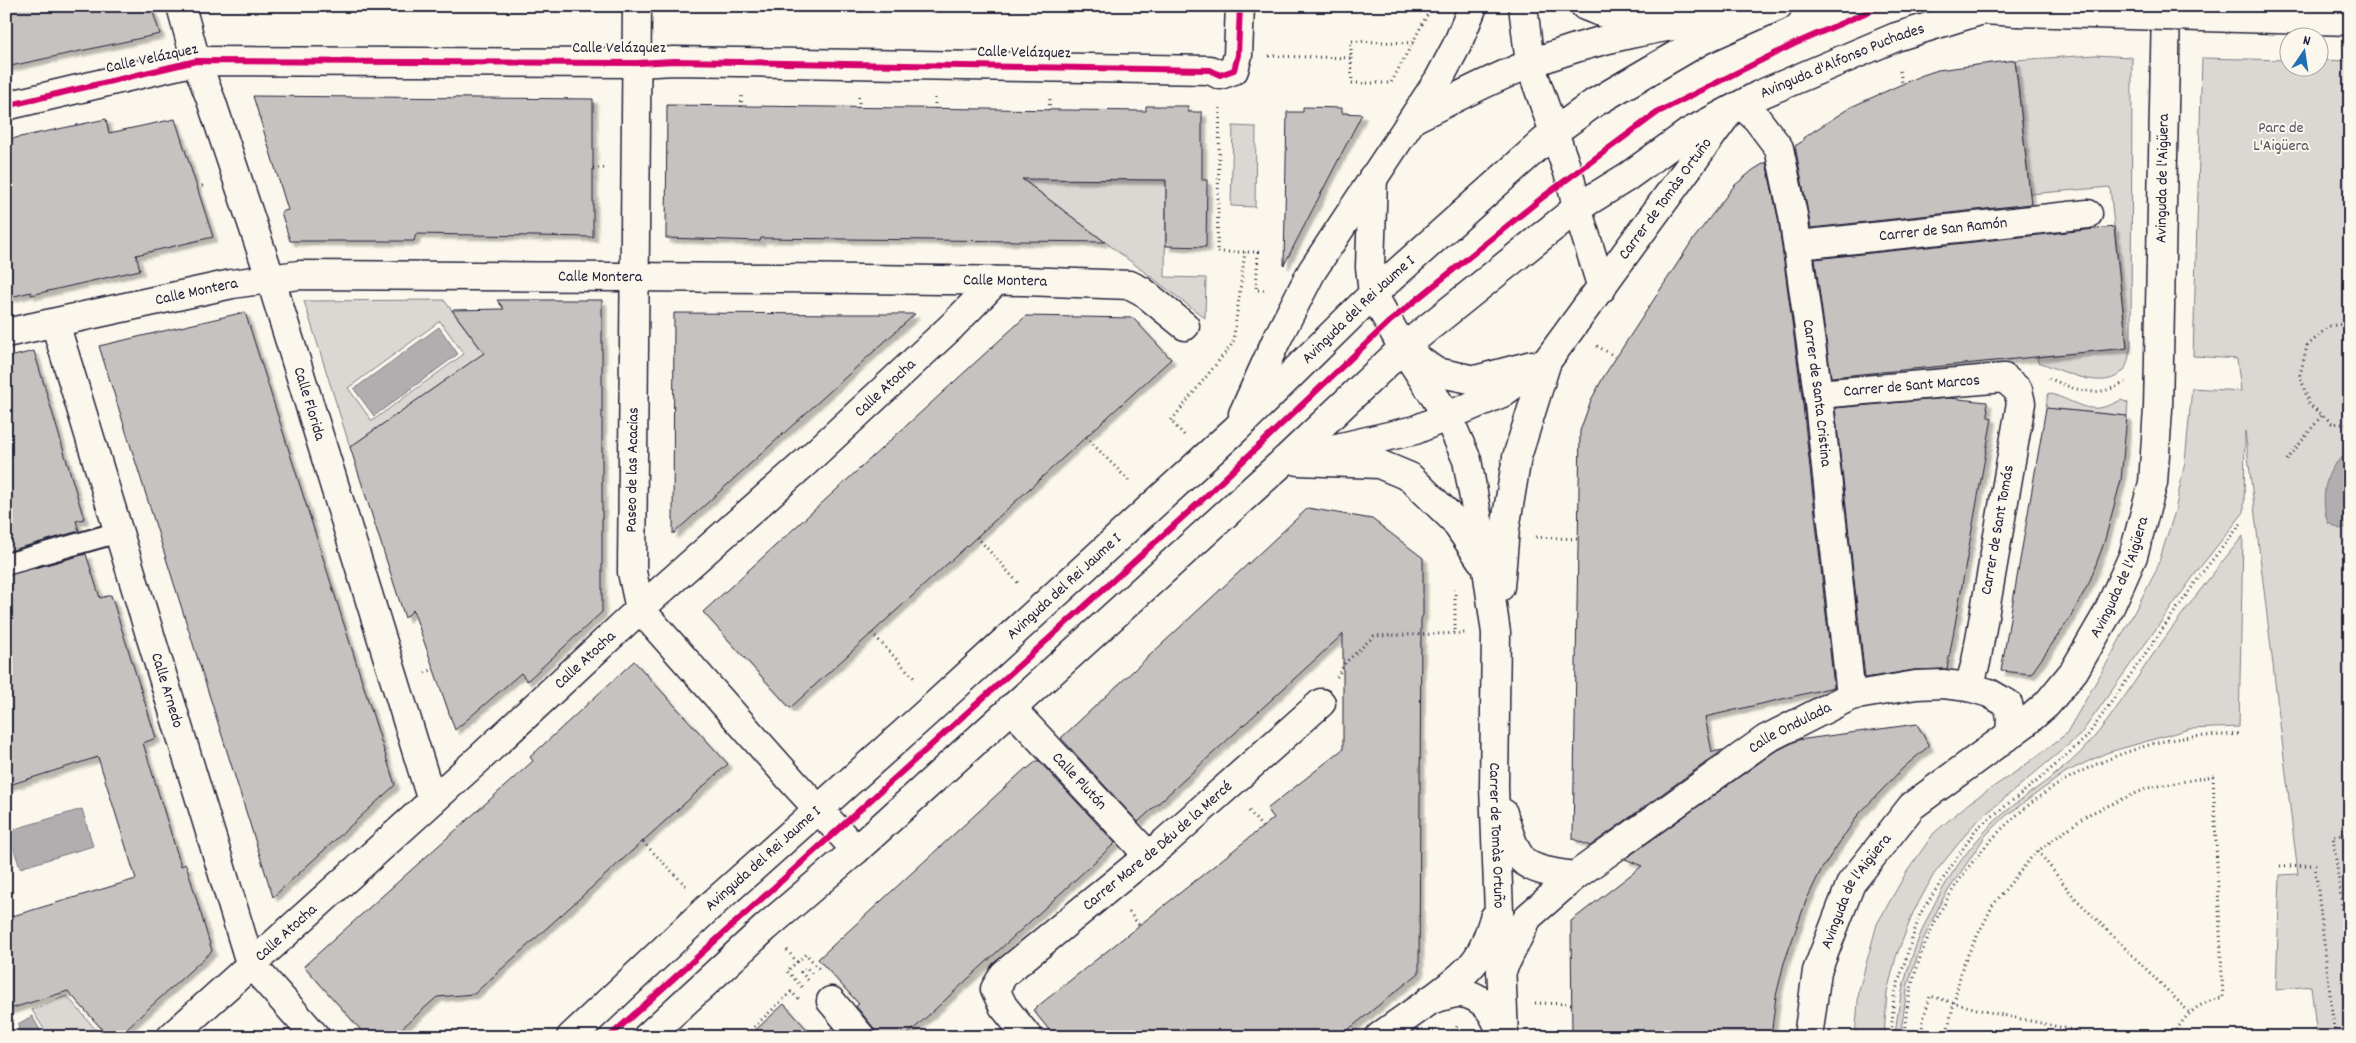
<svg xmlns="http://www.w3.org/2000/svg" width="2356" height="1043" viewBox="0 0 2356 1043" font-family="Dekko,sans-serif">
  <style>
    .green { fill: #dbd8d3; stroke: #7e7d87; fill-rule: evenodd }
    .water { fill: #b1aeb0; stroke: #787681 }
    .building { fill: #c6c2c0; stroke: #22223b; filter: url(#shadow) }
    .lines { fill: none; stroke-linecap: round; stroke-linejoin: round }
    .service-casing { stroke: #22223b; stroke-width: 24 }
    .minor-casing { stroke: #22223b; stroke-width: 31 }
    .secondary-casing { stroke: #22223b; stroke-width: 31 }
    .path { stroke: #22223b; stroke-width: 3; stroke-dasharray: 1 4; stroke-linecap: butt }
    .service { stroke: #fbf7ec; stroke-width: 20 }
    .minor { stroke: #fbf7ec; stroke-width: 28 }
    .secondary { stroke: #fbf7ec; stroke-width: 28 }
    .secondary-bridge-casing { stroke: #22223b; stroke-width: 31; stroke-linecap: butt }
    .secondary-bridge { stroke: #fbf7ec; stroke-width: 28 }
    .cycleway-casing { stroke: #fbf7ec; stroke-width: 9 }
    .cycleway { stroke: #d6006c; stroke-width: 6 }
    .labels { text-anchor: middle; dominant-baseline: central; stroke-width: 4; stroke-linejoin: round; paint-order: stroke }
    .street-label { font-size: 16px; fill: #22223b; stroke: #fbf7ec }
    .park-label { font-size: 16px; fill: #505061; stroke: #fbf7ec }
  </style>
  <defs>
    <filter id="shadow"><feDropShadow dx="4.5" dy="4.5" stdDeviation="1" flood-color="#0004"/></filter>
  </defs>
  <rect width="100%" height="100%" fill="#fbf7ec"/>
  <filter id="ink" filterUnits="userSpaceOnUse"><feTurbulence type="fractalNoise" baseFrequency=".02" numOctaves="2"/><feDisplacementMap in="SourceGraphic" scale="10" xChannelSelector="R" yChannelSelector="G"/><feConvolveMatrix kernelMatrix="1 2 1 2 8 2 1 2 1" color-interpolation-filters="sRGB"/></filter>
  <g filter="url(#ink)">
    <g class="green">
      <path d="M2095 55 2132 57 2131 347C2129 354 2128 365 2124 370 2105 394 2060 369 2038 362L2037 357 2127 347 2110 187 2030 194 2015 60Z"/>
      <polygon points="2202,58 2288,60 2288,68 2318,68 2319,60 2350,61 2350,1037 2317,1037 2311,986 2276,990 2280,875 2298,874 2245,431 2244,512 2198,570 2080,735 1974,824 1934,874 1913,913 1896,957 1887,992 1884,1037 1855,1037 1859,990 1877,924 1906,873 1934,833 1969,803 2020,769 2066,734 2111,656 2156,571 2175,511 2185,462 2192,388 2241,391 2237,359 2193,356"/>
      <polygon points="1233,126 1256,127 1255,207 1231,206"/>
      <polygon points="1021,178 1166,180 1165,277 1206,278 1205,318"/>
      <path d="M444 300 484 353 350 447 304 301ZM440 321 464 354 372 421 348 388Z"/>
      <path d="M2048 393C2080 402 2088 418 2121 400L2128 403 2127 416 2046 408Z"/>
      <path d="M2243 536 2239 727 2189 729 2106 753 2066 772 2007 815 1986 835 1942 900 1923 940 1908 984 1900 1037H1895C1901 958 1943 866 2003 814 2031 790 2066 771 2090 742 2113 716 2132 685 2152 656 2181 615 2211 575 2243 536Z"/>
      <polygon points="66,996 67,996 102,1037 49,1037 32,1010"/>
    </g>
    <g class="water">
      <polygon points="439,327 458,354 374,416 354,389"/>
      <path d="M2348 455H2350V526L2340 529 2328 523C2320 501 2324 463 2348 455Z"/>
      <polygon points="82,809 93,846 20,868 8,831"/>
      <polygon points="32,1016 44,1037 20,1037 18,1024"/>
    </g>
    <g class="building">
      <polygon points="6,6 151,6 160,34 6,67"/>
      <polygon points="2015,60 2031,204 1811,228 1795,146 1803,141 1803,138 1851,107 1920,76 1938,70"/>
      <polygon points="253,96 593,99 593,237 416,234 414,241 290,241 281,212 288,210"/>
      <polygon points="667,105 1146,111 1146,106 1188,106 1188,112 1202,112 1202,180 1207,180 1206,247 1166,246 1166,180 1022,179 1105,242 761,238 760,241 666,238"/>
      <polygon points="1303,107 1342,108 1342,113 1362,114 1284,265 1287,112 1303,112"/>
      <polygon points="106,119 109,133 175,119 213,237 136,255 140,270 31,295 31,292 6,298 6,140"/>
      <polygon points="1766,162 1778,218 1802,396 1834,687 1705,717 1712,752 1723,750 1590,846 1573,839 1580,431 1591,400 1604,376 1692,241 1734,186 1753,170"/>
      <polygon points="2114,227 2127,348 1831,377 1815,259"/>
      <polygon points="497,300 602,300 602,612 527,681 521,673 455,730 413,610 405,618 350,447 484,353 452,310 504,309"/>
      <polygon points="245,312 395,785 273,897 99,346"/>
      <polygon points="674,313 852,314 915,314 673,534"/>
      <polygon points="1026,316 1133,318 1171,359 790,708 703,612"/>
      <polygon points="34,351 84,519 76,521 79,531 6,552 6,358"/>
      <polygon points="1949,398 1987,402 1988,417 1992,418 1947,669 1914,670 1865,678 1835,408"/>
      <polygon points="2046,408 2127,416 2121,480 2104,543 2089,583 2068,621 2031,674 2001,671"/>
      <polygon points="1308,508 1372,519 1423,558 1423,615 1421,619 1419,973 1339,1037 1055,1037 1033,1010 1274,818 1267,809 1343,749 1343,634 1138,822 1061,738"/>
      <polygon points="86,554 100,598 111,595 140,687 156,738 143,743 181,866 186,864 212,951 117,1037 109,1037 68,991 6,1010 6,918 136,879 98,757 6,786 6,576"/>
      <polygon points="634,661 728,764 474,994 437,997 392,1037 367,1037 304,966 533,761 530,757"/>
      <polygon points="1917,724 1929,746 1904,767 1858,815 1821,870 1806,901 1784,963 1776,996 1771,1037 1572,1037 1571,921 1642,866 1625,859 1774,752 1798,740"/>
      <polygon points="1038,760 1115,843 905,1037 876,1037 873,1027 856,1006 859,1004 818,959 1026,768 1027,769"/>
      <polygon points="784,1004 814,1037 748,1037"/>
      <polygon points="832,1027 840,1037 822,1037"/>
    </g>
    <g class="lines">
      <defs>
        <polyline id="service" points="6,564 119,532"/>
        <g id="minor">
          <path id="s1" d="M181 6 196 61 211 100 270 277 432 801"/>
          <polyline points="637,6 632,572 640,609 794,783 856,850"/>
          <path id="s2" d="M1742 105 1757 119 1779 148 1793 215 1818 394 1851 696"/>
          <polyline points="6,106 196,61 637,63 674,61 1210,70 1220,75 1234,70 1238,55 1240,6"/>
          <path id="s3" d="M1799 245 2088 214"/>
          <path id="s4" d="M55 323 250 963 316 1037"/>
          <path id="s5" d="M6 333 232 284 299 275 779 278 1024 281 1130 285 1142 291 1185 326"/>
          <path id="s6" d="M1818 394 2004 378 2018 390 2021 403 1976 662 1969 687"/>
          <path id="s7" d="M1448 417 1467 460 1487 569 1496 633 1494 787 1504 1037"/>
          <polyline points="1298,461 1379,464 1410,477 1454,520 1481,560"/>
          <polyline points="1500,587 1505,529 1517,457 1547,361"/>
          <path id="s8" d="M1011 708 1148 855"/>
          <path d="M1503 813C1507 827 1514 854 1526 863 1538 872 1560 874 1575 876"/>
          <path id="s9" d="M1501 972 1528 917 1575 876 1766 739 1851 696 1916 685 1943 684 1969 687 1989 693 2008 704 2011 718 2010 735"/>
          <path d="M1430 1000C1439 998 1452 992 1461 993 1485 996 1495 1015 1502 1035"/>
          <polyline points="831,1001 861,1037"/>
          <path id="s10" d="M171 1037 481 757 640 609 807 461 951 327 996 281"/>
          <path id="s11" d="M1028 1037 1003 1006 995 989 1004 974 1165 842 1321 703"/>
          <path d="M1379 1037C1405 1017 1462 982 1478 957 1486 945 1490 931 1494 918"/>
          <path id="s12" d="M1808 1037 1817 971 1851 883 1912 806 2024 724 2047 704 2074 671 2106 616 2133 556 2153 483 2158 409 2166 6"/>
        </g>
        <g id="secondary">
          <polyline points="1523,6 1530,64 1570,178 1577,208 1602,288"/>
          <polyline points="1585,6 1603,13 1666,17"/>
          <path d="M1413 119C1452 100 1490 79 1530 64 1594 38 1664 26 1733 17"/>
          <polyline points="1373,177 1370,267 1373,294 1403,348 1448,417"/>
          <polyline points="1411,354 1436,372 1475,380 1532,365"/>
          <polyline points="1243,414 1276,341 1312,271 1439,79 1457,45 1473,6"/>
          <path id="s13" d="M1285 460 1415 430 1502 393 1547 361 1726 116"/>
          <path id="s14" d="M571 1037 708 908 923 716 1236 429 1373 294 1553 133 1594 103 1702 40 1778 6"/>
          <path id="s15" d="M647 1037 765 928 856 850 1284 461 1403 348 1577 208 1627 177 1688 133 1759 95 1896 37 1983 10 2017 12"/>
        </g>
      </defs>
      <use href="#service" class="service-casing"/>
      <use href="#minor" class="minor-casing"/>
      <use href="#secondary" class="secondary-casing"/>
      <g class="path">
        <polyline points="1269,56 1351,58 1351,41 1413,43"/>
        <polyline points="1351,58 1352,83 1391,83 1432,6"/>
        <polyline points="1900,71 1902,83"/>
        <polyline points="741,107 742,95"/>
        <polyline points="859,108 859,96"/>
        <polyline points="1220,108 1217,252 1258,252 1256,290 1267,290"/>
        <polyline points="935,109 935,97"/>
        <polyline points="1049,110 1050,98"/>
        <polyline points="593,168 605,168"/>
        <polyline points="197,187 206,185"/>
        <polyline points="2350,323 2329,326 2307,346 2300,375 2309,404 2332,423 2350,425"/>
        <polyline points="1597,346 1616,357"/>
        <path d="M2049 378C2077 391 2097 399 2125 382"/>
        <polyline points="1184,435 1171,421 1233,343 1245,252"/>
        <polyline points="1086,437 1131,483"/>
        <polyline points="2287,460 2322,415"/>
        <polyline points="977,537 1020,585"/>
        <polyline points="1536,537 1578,539"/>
        <polyline points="1455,589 1455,633"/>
        <polyline points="872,633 916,680"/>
        <polyline points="425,673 434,669"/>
        <polyline points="1337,677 1345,663 1374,636 1465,633"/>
        <polyline points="1249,811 1262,827"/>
        <polyline points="2350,834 2333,836 2350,968"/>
        <polyline points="643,842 686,886"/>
        <polyline points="2038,851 2073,896 2190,1013"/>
        <polyline points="2280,866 2315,865 2335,1037"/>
        <polyline points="1129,912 1139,925"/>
        <polyline points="787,950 797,962 787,971 802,987"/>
        <polyline points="797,962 806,954 821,971"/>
        <polyline points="808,980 801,972 806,967 813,975"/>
        <polyline points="1535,1003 1572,1004"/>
        <polyline points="754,1027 791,992 799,999"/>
        <polyline points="1457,1037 1457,1025"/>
        <polyline points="1891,1037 1894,996 1920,914 1976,829 2036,782 2086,738 2202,573 2243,521"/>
        <path d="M1904 1037C1910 932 1978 829 2069 778 2094 764 2122 753 2149 745 2178 736 2210 736 2239 734"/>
        <polyline points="1921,1037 1923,1020 1930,996 1984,1011 2106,1037"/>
        <path d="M1949 1037 1948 1028 1963 964 1993 905 2034 854 2087 815 2148 788 2213 776 2223 998C2199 1001 2183 1016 2173 1037"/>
      </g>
      <use href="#service" class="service"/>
      <use href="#minor" class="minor"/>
      <use href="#secondary" class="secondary"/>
      <defs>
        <polyline id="secondary-bridge" points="2017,12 2350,21"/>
      </defs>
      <use href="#secondary-bridge" class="secondary-bridge-casing"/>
      <use href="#secondary-bridge" class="secondary-bridge"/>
      <defs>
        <g id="cycleway">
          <polyline points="6,106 196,61 637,63 674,61 1210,70 1220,75 1234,70 1238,55 1240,6"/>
          <polyline points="609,1037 1204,498 1389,322 1543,197 1658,112 1794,44 1874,9 1890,6"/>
        </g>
      </defs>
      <use href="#cycleway" class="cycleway-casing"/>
      <use href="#cycleway" class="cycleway"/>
    </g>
  </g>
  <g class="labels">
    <g class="street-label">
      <text x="619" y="48">Calle Velázquez</text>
      <text transform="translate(1024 53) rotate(1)">Calle Velázquez</text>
      <text transform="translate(152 59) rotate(-12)">Calle Velázquez</text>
      <text stroke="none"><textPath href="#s15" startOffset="1551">Avinguda d'Alfonso Puchades</textPath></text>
      <text stroke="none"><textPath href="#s12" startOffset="981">Avinguda de l'Aigüera</textPath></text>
      <text stroke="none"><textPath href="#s13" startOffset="484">Carrer de Tomàs Ortuño</textPath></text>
      <text stroke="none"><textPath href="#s3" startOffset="145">Carrer de San Ramón</textPath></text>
      <text stroke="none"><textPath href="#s5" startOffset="600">Calle Montera</textPath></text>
      <text stroke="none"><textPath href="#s5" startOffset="1005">Calle Montera</textPath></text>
      <text stroke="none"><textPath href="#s5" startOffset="195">Calle Montera</textPath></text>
      <text stroke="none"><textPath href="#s14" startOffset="1072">Avinguda del Rei Jaume I</textPath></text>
      <text stroke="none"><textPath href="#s6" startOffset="94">Carrer de Sant Marcos</textPath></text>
      <text stroke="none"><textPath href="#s10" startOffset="965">Calle Atocha</textPath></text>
      <text stroke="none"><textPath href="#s2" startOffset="305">Carrer de Santa Cristina</textPath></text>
      <text stroke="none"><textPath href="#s1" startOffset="418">Calle Florida</textPath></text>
      <text transform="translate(633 470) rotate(-89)">Paseo de las Acacias</text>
      <text transform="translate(1998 530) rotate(-80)">Carrer de Sant Tomás</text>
      <text stroke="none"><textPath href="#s12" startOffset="576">Avinguda de l'Aigüera</textPath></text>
      <text stroke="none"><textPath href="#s14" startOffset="668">Avinguda del Rei Jaume I</textPath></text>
      <text stroke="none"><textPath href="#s10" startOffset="560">Calle Atocha</textPath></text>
      <text stroke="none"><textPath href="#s4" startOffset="384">Calle Arnedo</textPath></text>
      <text stroke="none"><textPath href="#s9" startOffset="385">Calle Ondulada</textPath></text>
      <text stroke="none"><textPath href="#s8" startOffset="100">Calle Plutón</textPath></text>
      <text stroke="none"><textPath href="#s7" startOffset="425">Carrer de Tomàs Ortuño</textPath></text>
      <text stroke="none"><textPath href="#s11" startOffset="276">Carrer Mare de Déu de la Mercé</textPath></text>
      <text stroke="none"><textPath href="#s14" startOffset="262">Avinguda del Rei Jaume I</textPath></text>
      <text stroke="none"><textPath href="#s12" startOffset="156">Avinguda de l'Aigüera</textPath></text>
      <text stroke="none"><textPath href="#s10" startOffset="155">Calle Atocha</textPath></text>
    </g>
    <g class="park-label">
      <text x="2281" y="128">Parc de<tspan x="2281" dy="18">L'Aigüera</tspan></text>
    </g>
  </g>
  <rect width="2356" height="1043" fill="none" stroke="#fbf7ec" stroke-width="25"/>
  <rect x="12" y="12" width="2331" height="1018" fill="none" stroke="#22223b" stroke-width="2" filter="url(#ink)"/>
  <g transform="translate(2304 52) rotate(13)"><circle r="24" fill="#fbf7ec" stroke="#a4a2a5"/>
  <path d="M0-4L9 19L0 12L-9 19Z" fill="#1f6fb2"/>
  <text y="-8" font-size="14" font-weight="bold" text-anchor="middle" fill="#22223b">N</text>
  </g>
</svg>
